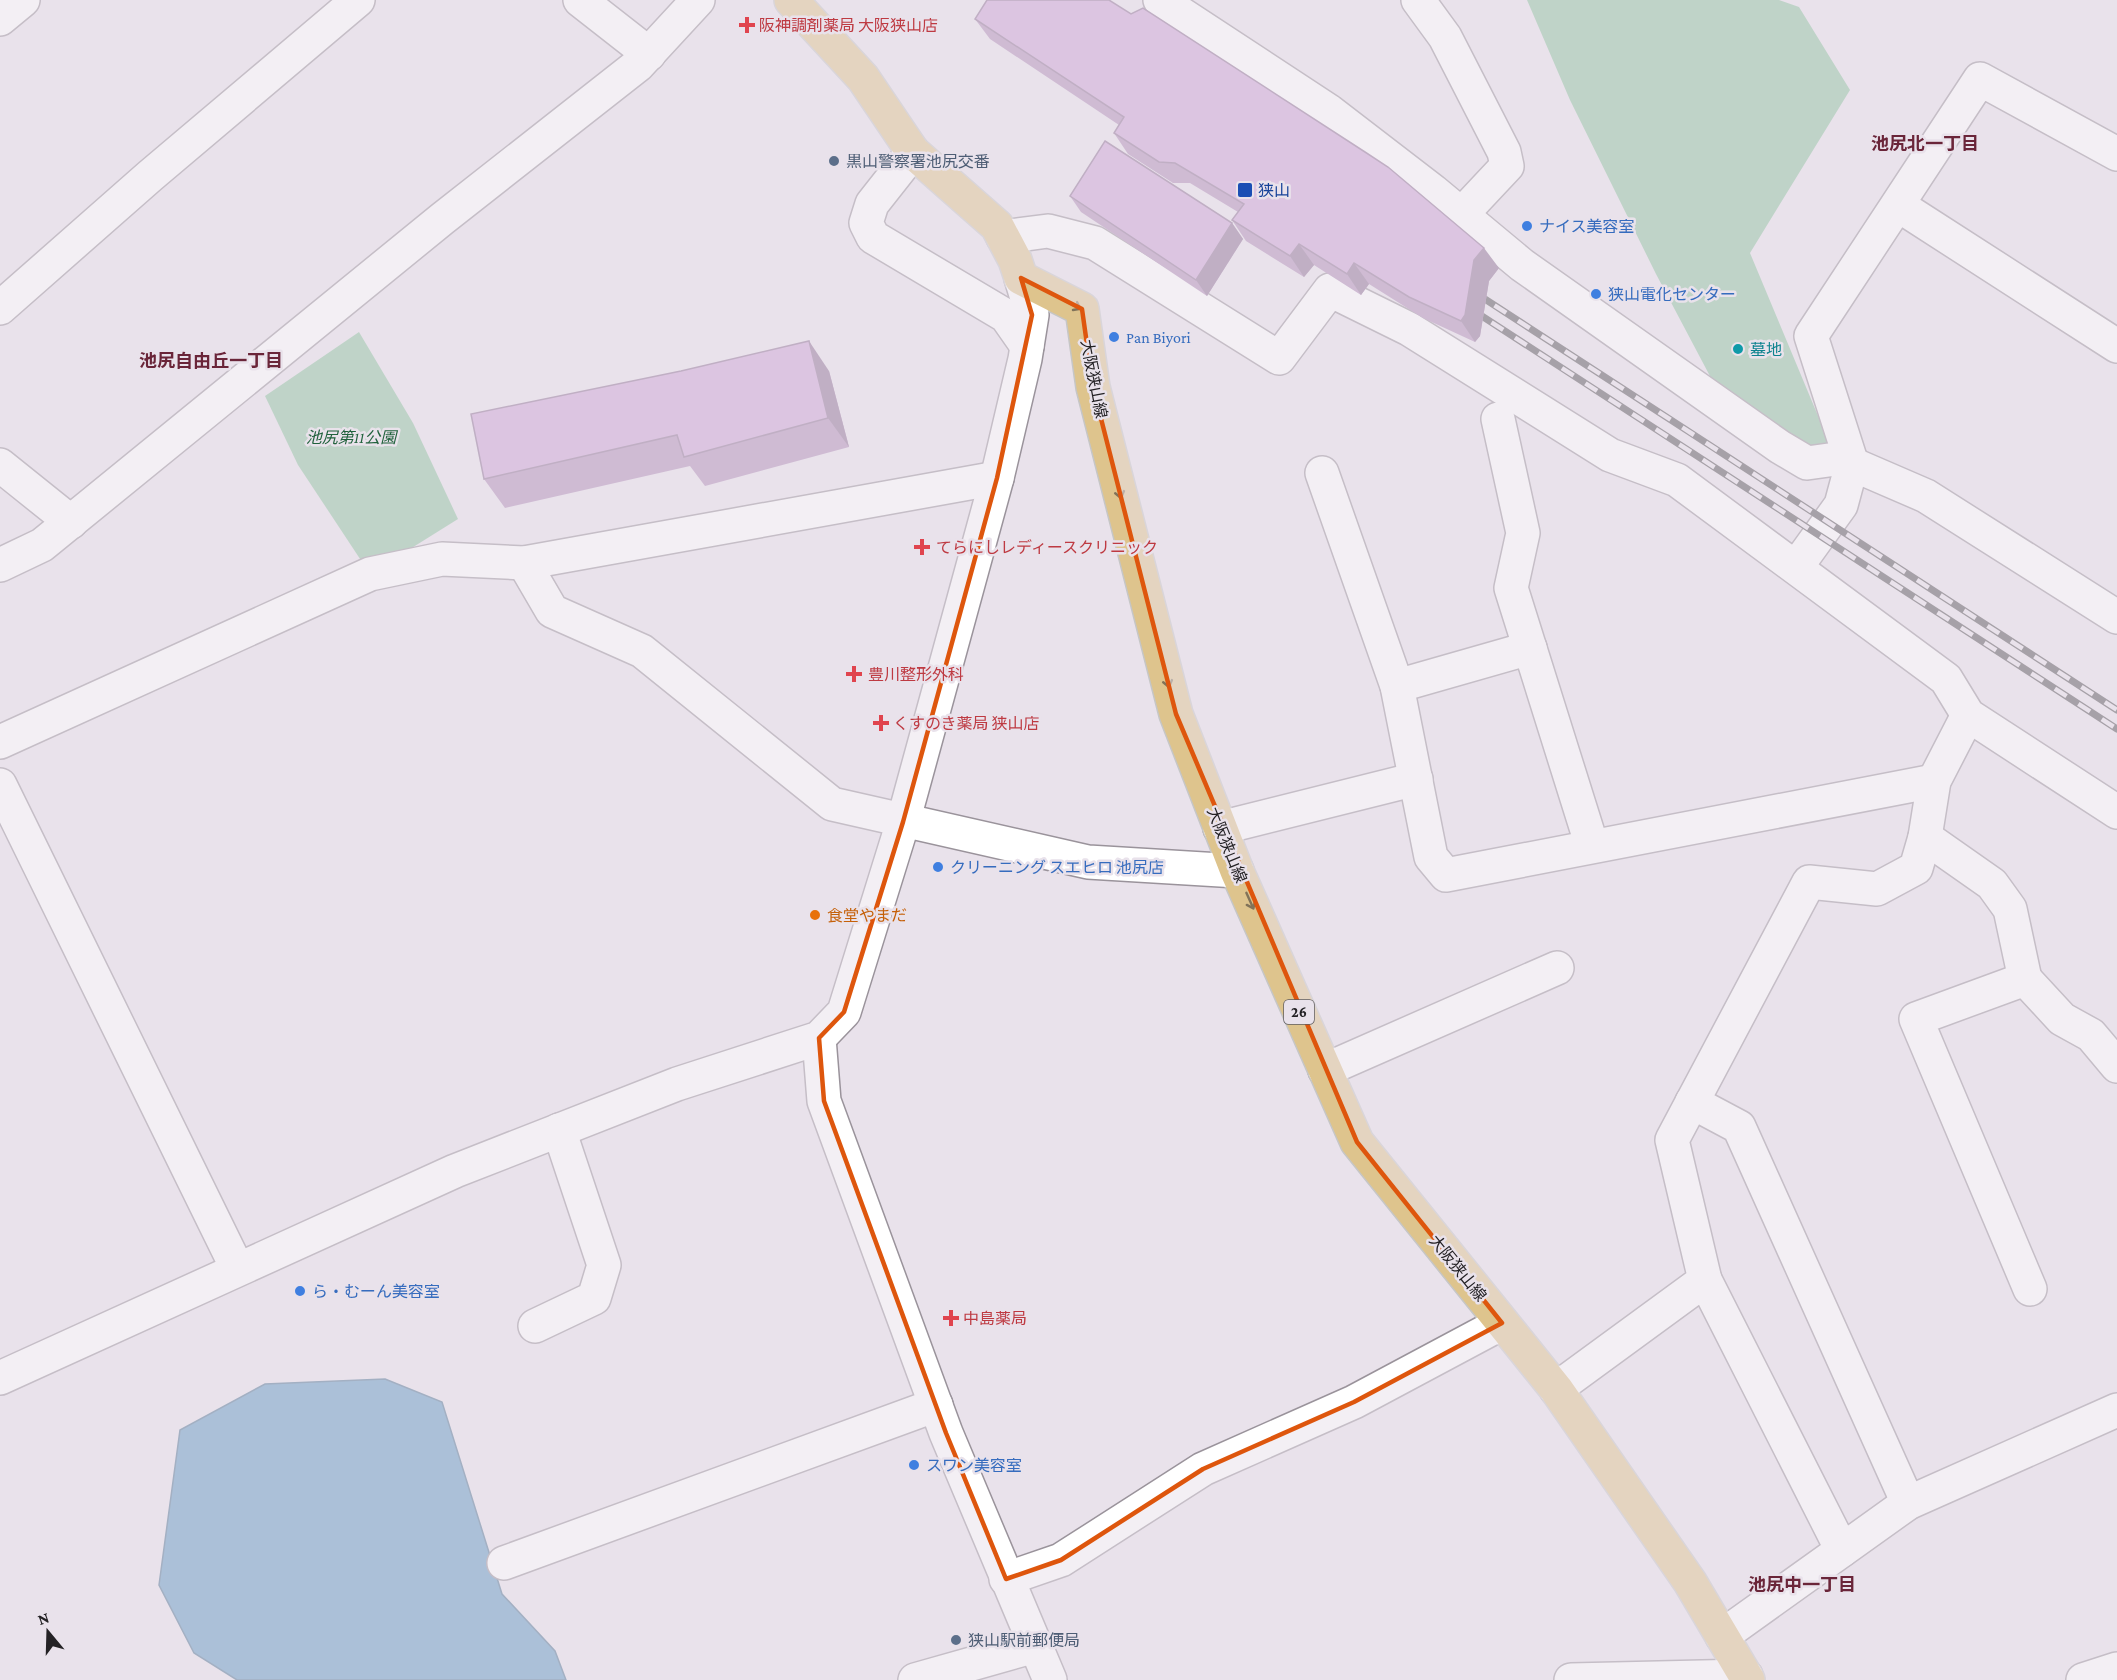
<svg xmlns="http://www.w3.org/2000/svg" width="2117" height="1680" viewBox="0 0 2117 1680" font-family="'Crimson Pro','Noto Sans JP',serif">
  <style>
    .green { fill: #8cc29e }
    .water { fill: #6197c0; stroke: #4f7492; stroke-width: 1.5 }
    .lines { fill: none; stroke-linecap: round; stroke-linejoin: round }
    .minor-casing { stroke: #9a939b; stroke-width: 36 }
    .major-casing { stroke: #c6c6c6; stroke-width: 36 }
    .minor { stroke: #fff; stroke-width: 33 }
    .major { stroke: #dec48d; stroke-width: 33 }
    .rail-casing { stroke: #565357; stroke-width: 7 }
    .rail { stroke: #e9e2eb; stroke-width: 4.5; stroke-dasharray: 14; stroke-linecap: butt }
    .wall { fill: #af8cb7 }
    .shaded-wall { fill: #8f7295 }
    .building { fill: #cca3d5; stroke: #8f7295; stroke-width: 1.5 }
    .oneway { stroke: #817359 }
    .marked { fill: none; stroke: #de560d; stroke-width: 4.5; stroke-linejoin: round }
    .health-dot { fill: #e0444e; stroke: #e9e2eb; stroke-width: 2 }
    .service-dot { fill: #5c6f8a; stroke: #e9e2eb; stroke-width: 2 }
    .transit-dot { fill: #1a4fb4; stroke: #e9e2eb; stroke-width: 2 }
    .shop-dot { fill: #3f7fe0; stroke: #e9e2eb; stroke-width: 2 }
    .culture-dot { fill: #0f9aa8; stroke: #e9e2eb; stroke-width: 2 }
    .food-dot { fill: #e8710a; stroke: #e9e2eb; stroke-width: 2 }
    .labels { text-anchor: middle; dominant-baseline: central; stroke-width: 5; stroke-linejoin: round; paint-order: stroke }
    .shield { fill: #e9e2eb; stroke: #5f5c60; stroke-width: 1.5 }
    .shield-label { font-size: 15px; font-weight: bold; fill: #242225 }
    .health-label { font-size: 16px; fill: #be3a42; stroke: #e9e2eb; text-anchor: start }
    .service-label { font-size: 16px; fill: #4e5e75; stroke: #e9e2eb; text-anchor: start }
    .transit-label { font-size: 16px; fill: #164399; stroke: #e9e2eb; text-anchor: start }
    .shop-label { font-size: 16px; fill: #366cbe; stroke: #e9e2eb; text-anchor: start }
    .culture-label { font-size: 16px; fill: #0d838f; stroke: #e9e2eb; text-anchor: start }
    .street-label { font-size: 16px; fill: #242225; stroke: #e9e2eb }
    .park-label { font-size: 16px; font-style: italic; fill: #21623d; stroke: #e9e2eb }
    .food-label { font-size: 16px; fill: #c56008; stroke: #e9e2eb; text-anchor: start }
    .neighbourhood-label { font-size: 18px; font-weight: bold; fill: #6a2539; stroke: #e9e2eb }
  </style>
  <rect width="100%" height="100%" fill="#e9e2eb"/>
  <g class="green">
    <polygon points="1527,0 1779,0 1799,7 1850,90 1750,253 1836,459 1730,414 1656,274 1570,100"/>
    <polygon points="359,332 413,423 458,519 370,574 298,465 265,396"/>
  </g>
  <polygon class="water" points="385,1379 442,1402 502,1594 555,1651 566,1680 237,1680 194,1653 159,1585 180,1430 265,1384"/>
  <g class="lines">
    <defs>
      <g id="minor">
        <polyline points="580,0 649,54"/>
        <polyline points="1160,0 1329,111 1433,191 1522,265 1780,447 1807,463 1836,459 1852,464 1926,496 2117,617"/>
        <polyline points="1418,0 1445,37 1504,152 1507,166 1461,215"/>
        <polyline points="0,19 23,0"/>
        <polyline points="913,152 872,204 866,223 873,237 1006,316 1027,346"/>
        <polyline points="1898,205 2117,346"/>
        <polyline points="1003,237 1048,231 1095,243 1279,358 1330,290 1409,329 1610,455 1677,480 1946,679 1968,715 2117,812"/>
        <polyline points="0,308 150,176 358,0"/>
        <polyline points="1498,419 1523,533 1511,588 1592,846"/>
        <polyline points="0,465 71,522"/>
        <polyline points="1322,473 1397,686 1431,857 1446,875 1934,781"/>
        <polyline points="524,563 552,611 642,651 832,804 1088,862 1237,871"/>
        <polyline points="0,565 42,545 442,219 638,65 698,0"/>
        <polyline points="1797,566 1841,505 1852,464 1811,336 1980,79 2117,154"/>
        <polyline points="1397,686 1530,648"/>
        <polyline points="0,742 370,574 442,559 524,563 997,478"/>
        <polyline points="0,785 237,1268"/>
        <polyline points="1220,828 1416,779"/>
        <polyline points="1925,837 1992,884 2010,909 2025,979 1916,1019 2030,1289"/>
        <polyline points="2025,979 2062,1019 2091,1035 2117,1066"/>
        <polyline points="819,1038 824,1101 946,1433 1050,1680"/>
        <polyline points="1325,1070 1557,968"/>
        <polyline points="1692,1102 1739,1127 1908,1503"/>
        <polyline points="1705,1280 1842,1550"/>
        <polyline points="535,1326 594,1298 604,1265 559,1130"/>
        <polyline points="0,1378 455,1171 677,1084 819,1038 844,1012 903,822 997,478 1025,359 1032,315 1021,278"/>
        <polyline points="1556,1389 1705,1280 1672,1140 1809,882 1877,889 1916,868 1925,837 1934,781 1968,715"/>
        <polyline points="504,1563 936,1405"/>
        <polyline points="1006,1579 1061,1560 1203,1469 1354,1402 1502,1323"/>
        <polyline points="1722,1636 1908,1503 2117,1410"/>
        <polyline points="915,1680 1035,1646"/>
        <polyline points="1571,1680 1746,1676"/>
        <polyline points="2083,1680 2117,1669"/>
      </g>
      <polyline id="major" points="791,0 863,78 913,152 997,226 1015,260 1021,278 1082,309 1093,387 1176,714 1237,871 1357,1142 1556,1389 1690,1582 1748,1680"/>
    </defs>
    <use href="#minor" class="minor-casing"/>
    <use href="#major" class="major-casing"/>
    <use href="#minor" class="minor"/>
    <use href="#major" class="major"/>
    <defs>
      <g id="rail">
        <polyline points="1471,290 2117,710"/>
        <polyline points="1468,307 2117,729"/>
      </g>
    </defs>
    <use href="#rail" class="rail-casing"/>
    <use href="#rail" class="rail"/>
  </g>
  <g class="wall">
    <polygon points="975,19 1499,268 1489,281 1480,336 1475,342 1423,318 1369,284 1361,295 1314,265 1304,277 1246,241 1232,220 1238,212 1190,183 1173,183 1128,154 1114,133 1119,125 990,39"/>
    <polygon points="1070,196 1232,223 1243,239 1207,296 1081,212"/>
    <polygon points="829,371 849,447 705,486 690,466 505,508 484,479"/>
  </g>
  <g class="shaded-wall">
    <polygon points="1232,223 1243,239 1207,296 1196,280"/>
    <polygon points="1299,244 1314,265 1304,277 1290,256"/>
    <polygon points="1484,248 1499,268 1489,281 1480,336 1475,342 1461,321 1474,260"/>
    <polygon points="1354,263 1369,284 1361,295 1347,274"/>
    <polygon points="809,341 829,371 849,447 828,418"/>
  </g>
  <g class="building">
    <polygon points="987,0 1109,0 1131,14 1143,8 1365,152 1388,167 1484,248 1474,260 1465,315 1461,321 1409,297 1354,263 1347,274 1299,244 1290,256 1232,220 1244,204 1175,163 1159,162 1114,133 1124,117 975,19"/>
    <polygon points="1105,141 1232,223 1196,280 1070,196"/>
    <polygon points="809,341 828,418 684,457 677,435 484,479 471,414 681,371"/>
  </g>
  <defs><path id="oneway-shaft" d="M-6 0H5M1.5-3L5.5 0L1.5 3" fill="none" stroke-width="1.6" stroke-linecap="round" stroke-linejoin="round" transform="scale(1.5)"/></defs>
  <g class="oneway">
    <use href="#oneway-shaft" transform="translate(1073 305) rotate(27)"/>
    <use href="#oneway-shaft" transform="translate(1119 490) rotate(76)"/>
    <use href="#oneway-shaft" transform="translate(1167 679) rotate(76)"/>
    <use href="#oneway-shaft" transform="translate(1250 901) rotate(66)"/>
  </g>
  <path d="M0 0H2117V1680H0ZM1021 278 1082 309 1093 387 1176 714 1357 1142 1502 1323 1354 1402 1203 1469 1061 1560 1006 1579 946 1433 824 1101 819 1038 844 1012 903 822 997 478 1032 315Z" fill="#e9e2eb" fill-opacity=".55" fill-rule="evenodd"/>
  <path class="marked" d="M1021 278 1082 309 1093 387 1176 714 1357 1142 1502 1323 1354 1402 1203 1469 1061 1560 1006 1579 946 1433 824 1101 819 1038 844 1012 903 822 997 478 1032 315Z"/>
  <g class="health-dot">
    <path d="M744 16h6v6h6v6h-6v6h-6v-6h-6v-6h6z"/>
    <path d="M919 538h6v6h6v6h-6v6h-6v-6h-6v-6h6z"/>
    <path d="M851 665h6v6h6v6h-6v6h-6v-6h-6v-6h6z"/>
    <path d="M878 714h6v6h6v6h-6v6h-6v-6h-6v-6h6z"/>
    <path d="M948 1309h6v6h6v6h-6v6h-6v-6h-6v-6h6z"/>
  </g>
  <g class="service-dot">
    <circle cx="834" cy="161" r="6"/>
    <circle cx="956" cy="1640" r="6"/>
  </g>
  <rect class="transit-dot" x="1237" y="182" width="16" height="16" rx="3"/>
  <g class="shop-dot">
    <circle cx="1527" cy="226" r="6"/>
    <circle cx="1596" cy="294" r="6"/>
    <circle cx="1114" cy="337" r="6"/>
    <circle cx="938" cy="867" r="6"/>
    <circle cx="300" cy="1291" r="6"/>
    <circle cx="914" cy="1465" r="6"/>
  </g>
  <circle class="culture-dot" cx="1738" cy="349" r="6"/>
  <circle class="food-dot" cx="815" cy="915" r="6"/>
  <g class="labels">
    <rect class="shield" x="1284" y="1000" width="30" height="24" rx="4.5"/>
    <g class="shield-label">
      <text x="1299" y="1012">26</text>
    </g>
    <g class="health-label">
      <text x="759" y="25">阪神調剤薬局 大阪狭山店</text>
      <text x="936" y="547">てらにしレディースクリニック</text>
      <text x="868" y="674">豊川整形外科</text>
      <text x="893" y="723">くすのき薬局 狭山店</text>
      <text x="963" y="1318">中島薬局</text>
    </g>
    <g class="service-label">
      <text x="846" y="161">黒山警察署池尻交番</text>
      <text x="968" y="1640">狭山駅前郵便局</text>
    </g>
    <g class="transit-label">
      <text x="1258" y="190">狭山</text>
    </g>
    <g class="shop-label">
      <text x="1539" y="226">ナイス美容室</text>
      <text x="1608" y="294">狭山電化センター</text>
      <text x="1126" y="337">Pan Biyori</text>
      <text x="950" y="867">クリーニング スエヒロ 池尻店</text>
      <text x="312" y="1291">ら・むーん美容室</text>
      <text x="926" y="1465">スワン美容室</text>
    </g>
    <g class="culture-label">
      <text x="1750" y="349">墓地</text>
    </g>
    <g class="street-label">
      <text transform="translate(1094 379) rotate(79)">大阪狭山線</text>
      <text transform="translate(1227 845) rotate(68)">大阪狭山線</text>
      <text transform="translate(1458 1268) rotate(51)">大阪狭山線</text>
    </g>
    <g class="park-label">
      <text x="351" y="437">池尻第11公園</text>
    </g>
    <g class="food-label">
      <text x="827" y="915">食堂やまだ</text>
    </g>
    <g class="neighbourhood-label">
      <text x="1925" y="144">池尻北一丁目</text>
      <text x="211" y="361">池尻自由丘一丁目</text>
      <text x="1802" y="1585">池尻中一丁目</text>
    </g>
  </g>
  <g transform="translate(48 1632) rotate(341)" stroke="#e9e2eb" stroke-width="4.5" paint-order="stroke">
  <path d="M0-4.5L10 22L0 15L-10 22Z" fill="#242225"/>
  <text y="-9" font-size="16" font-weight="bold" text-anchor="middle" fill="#242225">N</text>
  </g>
</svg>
